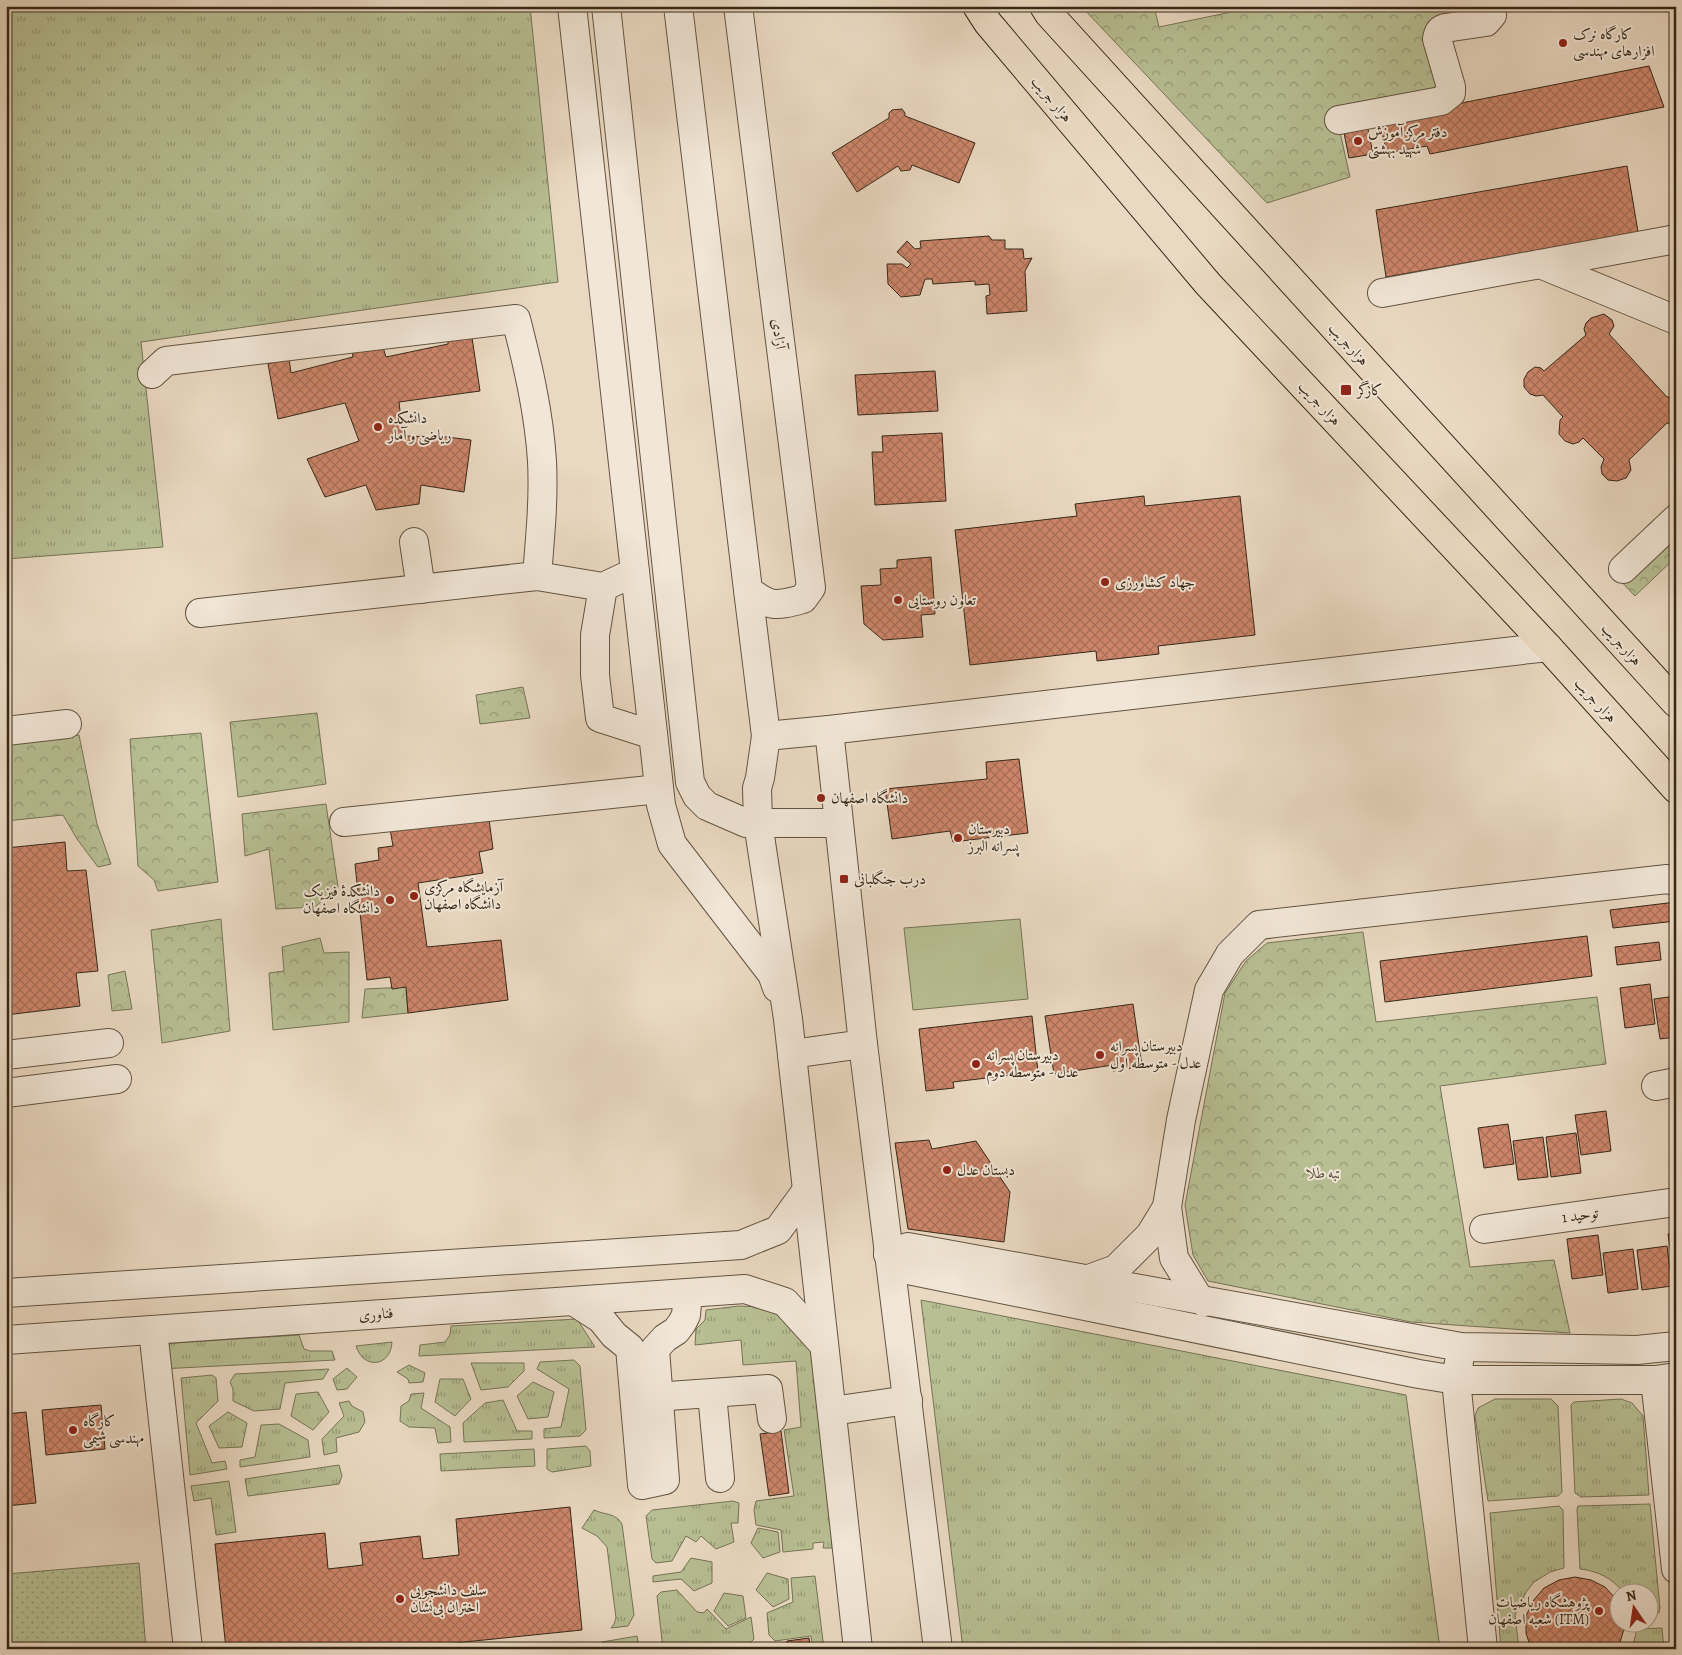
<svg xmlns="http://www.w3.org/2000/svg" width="1682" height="1655" viewBox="0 0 1682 1655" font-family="Alegreya,Amiri,serif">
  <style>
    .grass { fill: url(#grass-tufts); stroke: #767456 }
    .forest { fill: url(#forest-crowns); stroke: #767456 }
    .garden { fill: url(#garden-dots); stroke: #767456 }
    .pitch { fill: #b7bf93; stroke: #767456 }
    .building { fill: url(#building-cross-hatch); stroke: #362818 }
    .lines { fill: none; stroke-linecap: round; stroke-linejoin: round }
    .minor-casing { stroke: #635442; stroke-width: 30 }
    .major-casing { stroke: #362818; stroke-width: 30 }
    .minor { stroke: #f1e6d7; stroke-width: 28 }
    .major { stroke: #ead9c2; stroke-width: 28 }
    .poi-dot { fill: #8f2418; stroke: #f1e6d7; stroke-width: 2 }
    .labels { text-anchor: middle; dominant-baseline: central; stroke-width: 4; stroke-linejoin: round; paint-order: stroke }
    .poi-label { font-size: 15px; fill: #362818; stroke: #f1e6d7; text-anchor: start }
    .street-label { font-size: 15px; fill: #362818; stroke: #f1e6d7 }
    .park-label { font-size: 15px; font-style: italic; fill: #564e37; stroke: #f1e6d7 }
  </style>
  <defs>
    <pattern id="grass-tufts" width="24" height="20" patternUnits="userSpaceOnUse" patternTransform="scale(1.25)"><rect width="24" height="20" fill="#b7bf93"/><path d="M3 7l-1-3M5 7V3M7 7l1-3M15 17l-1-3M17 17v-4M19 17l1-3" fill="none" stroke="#969b77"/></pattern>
    <pattern id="forest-crowns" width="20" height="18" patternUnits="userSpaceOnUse" patternTransform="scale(1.25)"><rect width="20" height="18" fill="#b7bf93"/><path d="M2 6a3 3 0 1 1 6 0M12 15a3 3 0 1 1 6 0" fill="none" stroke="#969b77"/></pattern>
    <pattern id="garden-dots" width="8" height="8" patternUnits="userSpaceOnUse" patternTransform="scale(1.25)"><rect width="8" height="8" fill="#b7bf93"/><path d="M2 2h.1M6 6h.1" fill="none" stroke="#969b77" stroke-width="1.8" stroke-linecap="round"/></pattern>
    <pattern id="building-cross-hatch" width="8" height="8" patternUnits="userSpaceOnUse" patternTransform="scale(1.25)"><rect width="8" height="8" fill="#ce866b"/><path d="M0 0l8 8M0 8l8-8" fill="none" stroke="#a86e57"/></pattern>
  </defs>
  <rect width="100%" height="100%" fill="#ead9c2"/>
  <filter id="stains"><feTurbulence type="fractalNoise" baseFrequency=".004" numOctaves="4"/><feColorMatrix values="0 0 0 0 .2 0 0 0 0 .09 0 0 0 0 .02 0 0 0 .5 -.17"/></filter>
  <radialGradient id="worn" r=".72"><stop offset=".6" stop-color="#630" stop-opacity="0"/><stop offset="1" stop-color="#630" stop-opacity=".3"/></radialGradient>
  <g class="grass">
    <polygon points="6,6 530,6 558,282 141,342 163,547 6,559"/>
    <polygon points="921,1300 1406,1395 1440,1649 963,1649"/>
    <polygon points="739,1306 761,1307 777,1312 812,1347 836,1548 823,1548 824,1542 813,1543 813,1549 783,1552 781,1530 756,1525 754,1510 756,1501 794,1496 784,1430 801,1427 796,1361 743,1365 741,1340 695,1345 696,1329 705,1320 706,1310"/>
    <polygon points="577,1319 595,1347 419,1356 420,1345 445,1342 450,1335 451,1326"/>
    <polygon points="299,1335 304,1349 310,1351 332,1351 335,1360 160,1369 159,1344"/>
    <path d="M392 1342C391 1367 363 1370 356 1346Z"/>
    <polygon points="574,1360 580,1366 586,1430 580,1436 544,1438 544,1429 561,1427 569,1389 537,1369 540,1362"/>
    <polygon points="471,1363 524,1363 524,1371 508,1387 481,1390"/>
    <polygon points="409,1365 425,1373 423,1382 409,1383 408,1379 397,1372"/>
    <polygon points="347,1368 357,1377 347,1389 337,1390 333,1379"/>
    <polygon points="329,1369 323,1379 285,1383 280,1409 254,1411 233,1401 233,1389 230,1382 235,1374"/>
    <polygon points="212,1375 216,1378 218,1401 196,1423 212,1463 225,1461 227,1469 190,1475 181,1378"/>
    <polygon points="440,1379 463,1379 471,1399 455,1416 435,1402"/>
    <polygon points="533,1382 554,1392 548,1417 528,1419 517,1396"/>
    <polygon points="318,1392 329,1412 313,1430 291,1416 296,1394"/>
    <polygon points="424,1393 421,1408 450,1427 451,1442 438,1443 435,1428 409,1427 400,1421 401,1406 409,1401 411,1394"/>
    <polygon points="1495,1399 1551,1399 1558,1406 1562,1492 1558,1496 1488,1501 1475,1416 1478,1408"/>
    <polygon points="1621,1399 1632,1403 1643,1416 1649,1495 1581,1497 1575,1493 1571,1405 1574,1402"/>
    <polygon points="503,1400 517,1431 532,1431 532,1439 464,1442 463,1423 485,1403"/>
    <polygon points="349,1401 352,1406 363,1412 365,1422 359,1432 336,1438 337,1452 324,1455 322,1439 344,1416 339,1403"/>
    <polygon points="228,1412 247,1423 242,1447 219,1448 209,1426"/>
    <polygon points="279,1424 308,1440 310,1457 240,1467 240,1460 255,1457 261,1425"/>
    <polygon points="586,1446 590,1451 591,1466 552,1472 547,1469 547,1449"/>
    <polygon points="534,1449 535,1466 441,1471 440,1454"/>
    <polygon points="339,1465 342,1476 339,1484 248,1496 245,1479"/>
    <polygon points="229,1481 236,1532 216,1535 211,1498 194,1501 191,1486"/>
    <polygon points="733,1501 739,1503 738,1523 731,1523 734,1542 716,1549 701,1536 696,1542 686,1536 672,1561 656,1563 652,1559 646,1516 652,1510"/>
    <path d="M1650 1504 1660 1608 1659 1613 1650 1614V1592H1623C1612 1578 1598 1571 1580 1569L1577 1509 1578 1506Z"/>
    <polygon points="1559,1506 1563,1510 1564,1568 1550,1572 1534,1582 1526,1592 1515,1615 1519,1649 1501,1649 1490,1513"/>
    <path d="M594 1510C605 1515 616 1513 622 1524L634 1615 628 1626 611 1628 614 1624 616 1618 607 1547 597 1536 582 1528Z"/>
    <polygon points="758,1528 778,1532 780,1552 763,1558 751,1543"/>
    <polygon points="691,1558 712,1562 712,1583 694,1591 681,1579 653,1582 653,1576 681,1572"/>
    <polygon points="767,1573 788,1579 789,1599 773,1607 756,1590"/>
    <polygon points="815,1576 824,1649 813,1649 811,1636 775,1641 769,1635 767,1613 793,1602 791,1578"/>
    <polygon points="677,1590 697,1612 704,1613 707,1609 726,1629 751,1617 754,1639 750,1643 698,1649 663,1649 657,1596 661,1592"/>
    <polygon points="724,1593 743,1596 746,1618 728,1626 714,1611"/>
    <polygon points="1662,1628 1664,1649 1632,1649 1637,1629"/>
    <polygon points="637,1636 639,1647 603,1649 602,1642"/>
  </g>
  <g class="forest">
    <polygon points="1081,6 1154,6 1159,27 1260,6 1491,6 1442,32 1456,99 1338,123 1350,177 1267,203"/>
    <polygon points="1676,519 1676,557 1635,596 1616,576"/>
    <polygon points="523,687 530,718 480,724 476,695"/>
    <polygon points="317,713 326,784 238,797 230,722"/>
    <polygon points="201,733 218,882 158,891 154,880 138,866 130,739"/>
    <polygon points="79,735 97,824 111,864 98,867 77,839 63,815 6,821 6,744"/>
    <polygon points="326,804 338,887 315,907 276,909 269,849 245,856 242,814"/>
    <polygon points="221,919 230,1031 162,1043 151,930"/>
    <polygon points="1363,932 1376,1022 1597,997 1606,1064 1440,1086 1470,1267 1554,1260 1570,1333 1411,1322 1208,1281 1193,1255 1185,1205 1225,993 1246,961 1267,943"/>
    <polygon points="320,938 324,953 349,952 349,1022 273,1030 269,973 284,971 282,947"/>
    <polygon points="125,971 132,1009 112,1011 108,975"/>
    <polygon points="406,987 408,1013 362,1018 365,989"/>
  </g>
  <polygon class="garden" points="139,1563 146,1649 6,1649 6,1574"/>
  <polygon class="pitch" points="1020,919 1028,999 913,1010 904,928"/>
  <g class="building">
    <polygon points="1649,66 1664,107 1430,154 1427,146 1387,153 1379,121 1416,112"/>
    <polygon points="902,109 905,113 905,116 975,143 959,183 912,165 910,170 901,171 898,166 857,192 832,153 889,118 889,113 892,110"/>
    <polygon points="1367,124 1373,154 1349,158 1343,128"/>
    <polygon points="1627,166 1638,232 1386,277 1376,210"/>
    <polygon points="989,236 992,240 1005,240 1005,249 1023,249 1024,259 1032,258 1025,271 1027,311 987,314 986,296 990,295 989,284 975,285 975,281 933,284 932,279 925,279 920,295 901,297 888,284 887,264 902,264 907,268 911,264 897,252 907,241 915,249 921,248 920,241"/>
    <polygon points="1604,314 1612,320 1614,326 1609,334 1667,397 1676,397 1676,424 1667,423 1629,460 1631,470 1626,478 1617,481 1608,480 1602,474 1601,467 1604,459 1583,438 1579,442 1573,444 1565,441 1559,434 1560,420 1563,417 1543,395 1536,396 1530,394 1524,387 1524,379 1528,372 1535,367 1541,368 1544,371 1586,335 1584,329 1586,323 1591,318"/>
    <polygon points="471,331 480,391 399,402 403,436 447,437 471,440 464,492 421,485 419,504 376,510 366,485 325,497 307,459 359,441 345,403 278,419 268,364 289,358 291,373 353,357 351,346 381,341 386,357 448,344 448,335"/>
    <polygon points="935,371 938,411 858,415 855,375"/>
    <polygon points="942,433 946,501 875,505 872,452 883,452 882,436"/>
    <polygon points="1144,496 1145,506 1240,496 1255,635 1158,646 1159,654 1097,661 1096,651 970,665 955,530 1077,516 1075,504"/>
    <polygon points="931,557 935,614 921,615 923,637 883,640 864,624 861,586 881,585 880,569 897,568 897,560"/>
    <polygon points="1019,759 1028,833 953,842 950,831 892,839 885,789 987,779 986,762"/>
    <polygon points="488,812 493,849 479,852 483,873 418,883 427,947 501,940 508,1000 408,1013 406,987 392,989 390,977 367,980 355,864 379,860 378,848 393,846 389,823"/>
    <polygon points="65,842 67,871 86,870 98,971 76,973 80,1006 6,1015 6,848"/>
    <polygon points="1676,902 1676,921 1613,928 1610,910"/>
    <polygon points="1587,936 1592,976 1385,1002 1380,961"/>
    <polygon points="1659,942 1661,960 1617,965 1615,947"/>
    <polygon points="1650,984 1655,1024 1625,1028 1620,988"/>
    <polygon points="1676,996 1676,1037 1660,1039 1654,999"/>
    <polygon points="1133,1004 1142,1066 1113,1071 1113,1065 1054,1074 1045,1016"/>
    <polygon points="1032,1016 1038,1072 953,1082 954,1088 926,1091 919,1029"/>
    <polygon points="1606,1111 1611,1151 1581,1155 1575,1115"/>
    <polygon points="1508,1124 1514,1164 1484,1168 1478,1128"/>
    <polygon points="1576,1133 1581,1173 1551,1177 1546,1137"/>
    <polygon points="1543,1137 1548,1177 1518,1180 1513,1141"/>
    <polygon points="929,1140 932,1149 976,1141 1010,1192 1004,1242 908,1229 895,1143"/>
    <polygon points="1676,1233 1676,1273 1674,1273 1668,1234"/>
    <polygon points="1598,1235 1603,1275 1572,1279 1567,1239"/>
    <polygon points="1667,1246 1672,1286 1642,1290 1637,1250"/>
    <polygon points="1633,1249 1638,1289 1608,1293 1603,1253"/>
    <polygon points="101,1405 105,1449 46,1455 42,1410"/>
    <polygon points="26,1412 36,1503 6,1506 6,1414"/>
    <polygon points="781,1431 789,1493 769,1496 760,1434"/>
    <polygon points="570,1507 582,1630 396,1649 226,1649 215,1544 325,1533 328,1569 363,1565 360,1543 420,1536 423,1559 459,1555 456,1519"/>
    <polygon points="1575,1577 1591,1580 1605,1587 1616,1599 1620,1607 1620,1622 1624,1622 1624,1629 1618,1649 1531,1649 1526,1633 1526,1616 1533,1601 1544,1588 1559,1580"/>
    <polygon points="809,1638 811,1649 785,1649 787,1641"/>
  </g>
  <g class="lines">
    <defs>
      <g id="minor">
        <polyline points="572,6 661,805 672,844 772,974 777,988"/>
        <polyline points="606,6 690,782 697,796 707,806 746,823 838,823"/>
        <path d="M678 6 748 590C771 608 776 606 803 599L811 588 738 6"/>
        <path d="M1339 120 1441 101 1451 93V87L1437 39C1438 33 1439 30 1445 28L1486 22 1492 15 1490 6"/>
        <polyline points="1540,264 1676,320"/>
        <polyline points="1382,293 1676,239"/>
        <path d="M152 374 166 361 516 319C528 366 539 413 542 461 544 500 540 538 537 576"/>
        <polyline points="414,542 421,589"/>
        <polyline points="1623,569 1676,519"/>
        <polyline points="603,587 595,635 595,675 600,718 653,735"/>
        <polyline points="748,590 766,736 760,778 757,788 758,823 788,1019 858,1649"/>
        <polyline points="200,613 537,576 603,587 635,572"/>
        <polyline points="829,730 863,1044 938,1649"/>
        <polyline points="6,731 67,724"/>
        <polyline points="766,736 829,730 1548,647"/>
        <polyline points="344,822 659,789"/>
        <polyline points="792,1054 863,1044"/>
        <polyline points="6,1055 109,1043"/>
        <polyline points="1656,1086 1676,1082"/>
        <polyline points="6,1093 117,1079"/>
        <polyline points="1484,1229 1676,1202"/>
        <polyline points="888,1254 908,1270 1419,1374 1456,1380 1655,1380 1676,1377"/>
        <polyline points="888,1254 908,1247 1461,1347 1637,1350 1676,1346"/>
        <polyline points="1086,1280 1116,1269 1150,1235 1167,1207"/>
        <polyline points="6,1293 741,1245 778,1230 807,1190"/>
        <polyline points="573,1301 601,1319 614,1335 630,1348 642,1485 665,1480 655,1349 665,1338 676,1331 682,1323 686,1315 688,1293"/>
        <polyline points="1204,1302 1198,1297 1174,1258 1167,1207 1181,1120 1209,990 1230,954 1259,925 1667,879 1676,881"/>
        <polyline points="153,1330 188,1649"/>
        <polyline points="6,1340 745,1289 785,1302 824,1345"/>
        <polyline points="1459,1362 1456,1380 1483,1649"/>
        <polyline points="1655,1380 1676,1569"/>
        <polyline points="712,1394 720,1478"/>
        <polyline points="640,1398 768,1389 772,1419"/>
        <polyline points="832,1411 908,1400"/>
      </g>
      <g id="major">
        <polyline points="977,6 988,23 1208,284 1548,647 1676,789"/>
        <polyline points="1044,6 1049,14 1676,703"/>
      </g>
    </defs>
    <use href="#minor" class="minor-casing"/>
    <use href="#major" class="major-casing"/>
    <use href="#minor" class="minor"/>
    <use href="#major" class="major"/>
  </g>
  <g class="poi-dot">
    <circle cx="1563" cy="43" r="5"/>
    <circle cx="1358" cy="141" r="5"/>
    <rect x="1340" y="384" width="12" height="12" rx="2.5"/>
    <circle cx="378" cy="427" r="5"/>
    <circle cx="1105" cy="582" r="5"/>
    <circle cx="898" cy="600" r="5"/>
    <circle cx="821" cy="798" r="5"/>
    <circle cx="958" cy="838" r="5"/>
    <rect x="839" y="874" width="10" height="10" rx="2.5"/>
    <circle cx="414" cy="896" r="5"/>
    <circle cx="390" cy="900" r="5"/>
    <circle cx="1100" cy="1055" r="5"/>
    <circle cx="976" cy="1064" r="5"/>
    <circle cx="947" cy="1170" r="5"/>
    <circle cx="73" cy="1430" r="5"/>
    <circle cx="400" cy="1599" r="5"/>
    <circle cx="1599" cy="1611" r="5"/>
  </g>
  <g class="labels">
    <g class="poi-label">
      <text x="1573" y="34">کارگاه نرک<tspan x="1573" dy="17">افزارهای مهندسی</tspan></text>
      <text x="1368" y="132">دفتر مرکز آموزش<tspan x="1368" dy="17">شهید بهشتی</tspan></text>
      <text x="1357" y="390">کارگر</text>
      <text x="388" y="418">دانشکده<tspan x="388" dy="17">ریاضی و آمار</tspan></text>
      <text x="1115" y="582">جهاد کشاورزی</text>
      <text x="908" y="600">تعاون روستایی</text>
      <text x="831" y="798">دانشگاه اصفهان</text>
      <text x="968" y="829">دبیرستان<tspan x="968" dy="17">پسرانه البرز</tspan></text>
      <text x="854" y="879">درب جنگلبانی</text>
      <text x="424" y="887">آزمایشگاه مرکزی<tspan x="424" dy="17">دانشگاه اصفهان</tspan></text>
      <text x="380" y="891" text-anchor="end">دانشکدهٔ فیزیک<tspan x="380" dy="17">دانشگاه اصفهان</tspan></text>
      <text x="1110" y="1046">دبیرستان پسرانه<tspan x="1110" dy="17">عدل - متوسطه اول</tspan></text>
      <text x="986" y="1055">دبیرستان پسرانه<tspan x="986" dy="17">عدل - متوسطه دوم</tspan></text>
      <text x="957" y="1170">دبستان عدل</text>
      <text x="83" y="1421">کارگاه<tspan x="83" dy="17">مهندسی شیمی</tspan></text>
      <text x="410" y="1590">سلف دانشجویی<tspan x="410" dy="17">اختران بی‌نشان</tspan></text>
      <text x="1589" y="1602" text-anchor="end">پژوهشگاه رياضيات<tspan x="1589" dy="17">شعبه اصفهان (ITM)</tspan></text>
    </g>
    <g class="street-label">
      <text transform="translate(1052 99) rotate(50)">هزار جریب</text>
      <text transform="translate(779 334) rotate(83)">آزادی</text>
      <text transform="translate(1349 344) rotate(48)">هزارجریب</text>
      <text transform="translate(1320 403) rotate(47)">هزار جریب</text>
      <text transform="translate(1622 644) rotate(48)">هزارجریب</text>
      <text transform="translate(1596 700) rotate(48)">هزار جریب</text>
      <text transform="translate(1580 1215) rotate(-8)">توحید 1</text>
      <text transform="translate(376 1314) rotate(-4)">فناوری</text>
    </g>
    <g class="park-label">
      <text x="1324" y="1173">تبه طلا</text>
    </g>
  </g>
  <rect width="1682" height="1655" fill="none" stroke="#ead9c2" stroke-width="25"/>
  <rect x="8" y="8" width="1667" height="1640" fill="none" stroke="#362818" stroke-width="2.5"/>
  <rect x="12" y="12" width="1657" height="1630" fill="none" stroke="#362818"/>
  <g transform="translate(1634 1608) rotate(347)"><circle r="24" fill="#f1e6d7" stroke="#a69a8b"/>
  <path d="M0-4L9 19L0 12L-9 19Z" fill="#8f2418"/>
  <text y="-8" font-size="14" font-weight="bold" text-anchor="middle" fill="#362818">N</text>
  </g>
  <rect width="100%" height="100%" filter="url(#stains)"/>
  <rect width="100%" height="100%" fill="url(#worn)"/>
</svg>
